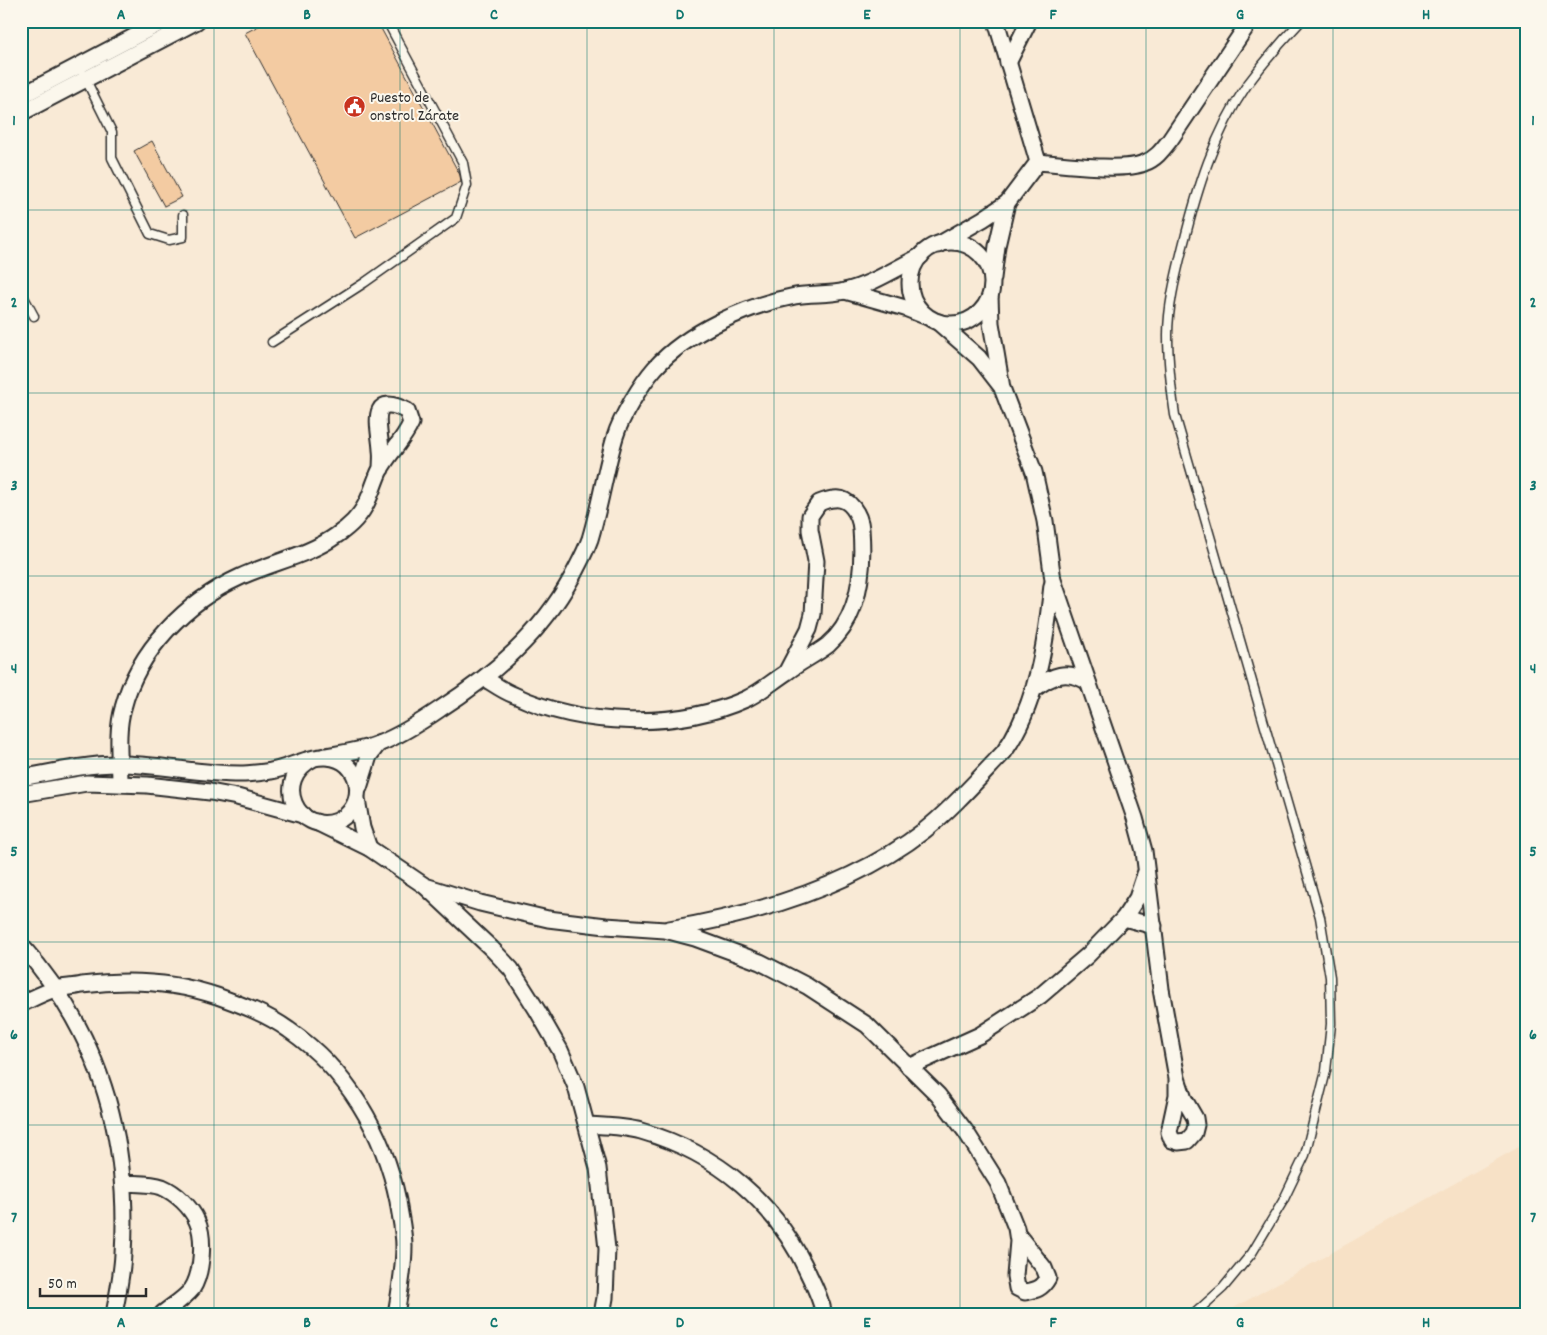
<svg xmlns="http://www.w3.org/2000/svg" width="1547" height="1335" viewBox="0 0 1547 1335" font-family="Dekko,sans-serif">
  <style>
    .built { fill: #f7e1c6 }
    .building { fill: #f3cba2; stroke: #2b2b2b }
    .lines { fill: none; stroke-linecap: round; stroke-linejoin: round }
    .service-casing { stroke: #2b2b2b; stroke-width: 11 }
    .minor-casing { stroke: #2b2b2b; stroke-width: 19 }
    .service { stroke: #fbf7ec; stroke-width: 8 }
    .minor { stroke: #fbf7ec; stroke-width: 15 }
    .grid { fill: none; stroke: #0f766e; stroke-width: 1; stroke-opacity: 0.55 }
    .labels { text-anchor: middle; dominant-baseline: central; stroke-width: 4; stroke-linejoin: round; paint-order: stroke }
    .poi-label { font-size: 16px; fill: #2b2b2b; stroke: #fbf7ec; text-anchor: start }
    .neatline { fill: none; stroke: #0f766e; stroke-width: 2 }
    .grid-label { font-size: 16px; text-anchor: middle; font-weight: bold; fill: #0f766e }
  </style>
  <rect width="100%" height="100%" fill="#f9ead6"/>
  <filter id="ink" filterUnits="userSpaceOnUse"><feTurbulence type="fractalNoise" baseFrequency=".02" numOctaves="2"/><feDisplacementMap in="SourceGraphic" scale="10" xChannelSelector="R" yChannelSelector="G"/><feConvolveMatrix kernelMatrix="1 2 1 2 8 2 1 2 1" color-interpolation-filters="sRGB"/></filter>
  <g filter="url(#ink)">
    <polygon class="built" points="1526,1143 1526,1314 1223,1314"/>
    <g class="building">
      <polygon points="268,21 377,21 460,175 461,182 355,238 245,33"/>
      <polygon points="152,141 182,197 164,206 134,151"/>
    </g>
    <g class="lines">
      <defs>
        <g id="service">
          <polyline points="79,66 112,132 112,158 150,234 169,240 183,237 183,215"/>
          <polyline points="21,292 34,316"/>
          <polyline points="272,342 364,283 456,218 467,185 463,163 387,21"/>
          <path d="M1194 1314 1223 1288 1252 1253 1283 1201 1305 1155 1326 1071 1331 1024 1330 977 1320 917 1175 415C1171 388 1168 362 1168 335 1168 305 1176 275 1183 246 1197 190 1214 133 1247 85 1264 62 1282 41 1301 21"/>
        </g>
        <g id="minor">
          <polyline points="1008,63 1029,21"/>
          <polyline points="21,96 164,21"/>
          <polyline points="21,113 197,21"/>
          <path d="M1038 162C1063 164 1124 172 1144 163 1156 159 1163 149 1170 140L1250 21"/>
          <circle cx="951" cy="283" r="41"/>
          <polyline points="938,245 983,219 1007,203 1038,162 996,21"/>
          <polyline points="993,278 997,246 1007,203"/>
          <polyline points="845,291 905,308 925,316"/>
          <polyline points="990,296 991,323 1002,388 1034,472 1045,521 1053,580 1135,818 1144,851 1161,989 1177,1078 1184,1099 1195,1118 1196,1125 1194,1133 1187,1141 1178,1142 1172,1140 1169,1132 1177,1095 1177,1078"/>
          <polyline points="938,322 979,358 1000,385"/>
          <path d="M484 678C494 684 503 691 514 695 582 727 677 730 746 699 761 692 773 681 787 672 800 662 815 655 828 645 860 617 864 568 861 529 860 515 850 497 834 499 829 499 824 501 819 503L810 516V530L816 561 813 614 809 629 787 671"/>
          <path d="M1034 689C1053 675 1066 669 1088 682"/>
          <path d="M325 756C342 753 361 751 378 744 399 736 421 722 440 709 493 675 541 634 572 577 578 565 585 553 590 539 600 506 605 471 615 437 621 417 641 384 655 368 687 332 748 305 795 296 811 293 829 295 845 291 871 285 897 268 921 256"/>
          <path d="M21 778C53 772 86 764 119 764 161 764 202 775 244 774 253 773 262 773 271 771 291 768 312 753 333 758 364 765 366 809 337 821 298 836 270 780 314 758"/>
          <path d="M120 783C120 759 116 732 123 708 138 650 187 601 240 577 272 562 308 556 337 535 349 527 361 515 367 502 372 492 375 480 380 470 389 453 403 441 411 423L407 411C367 390 380 429 381 450 382 456 381 463 381 469"/>
          <polyline points="359,788 369,756 378,744"/>
          <polyline points="21,794 87,783 147,785 210,792 237,797 303,815"/>
          <polyline points="357,799 362,828 369,848"/>
          <polyline points="316,822 369,848 425,886 492,949 511,969 537,1010 560,1050 576,1087 598,1168 607,1249 605,1298 602,1314"/>
          <path d="M425 886 480 903 548 919 606 926 665 930 695 938 760 962 807 986 867 1025 938 1095 966 1132 998 1183 1016 1228 1018 1241 1015 1276 1017 1288 1025 1292C1036 1290 1042 1289 1048 1278L1044 1268 1017 1234"/>
          <polyline points="1124,918 1154,926"/>
          <path d="M669 929C758 914 853 886 925 830 954 807 979 778 1004 752 1037 705 1046 642 1052 585"/>
          <path d="M21 945C100 1033 130 1138 123 1254 122 1274 118 1294 114 1314"/>
          <path d="M21 1004C32 999 44 992 56 989 64 987 74 987 82 985 128 979 173 981 217 996 242 1005 267 1014 289 1030 347 1070 384 1133 398 1201 400 1216 404 1231 404 1246 404 1269 400 1291 396 1314"/>
          <polyline points="909,1067 980,1035 1040,996 1088,955 1124,918 1137,898 1145,874"/>
          <path d="M587 1125C605 1126 624 1126 641 1131 717 1153 776 1202 809 1275 815 1287 821 1300 824 1314"/>
          <path d="M123 1183C135 1184 151 1183 162 1187 176 1193 191 1207 197 1221 205 1238 202 1274 192 1289 185 1298 172 1306 162 1314"/>
        </g>
      </defs>
      <use href="#service" class="service-casing"/>
      <use href="#minor" class="minor-casing"/>
      <use href="#service" class="service"/>
      <use href="#minor" class="minor"/>
    </g>
  </g>
  <path class="grid" d="M214 21V1314M400 21V1314M587 21V1314M774 21V1314M960 21V1314M1146 21V1314M1333 21V1314M21 210H1526M21 393H1526M21 576H1526M21 759H1526M21 942H1526M21 1125H1526"/>
  <defs>
    <symbol id="civic-disc" viewBox="-11 -11 22 22"><circle r="9.5" fill="#c8321e" stroke="#fbf7ec"/><path d="M-.6-6.5H3V-4.5H.6V-3L4-1V1h2V6H-6V1h2V-1L-.6-3ZM-1.2 2.5V6h2.4V2.5Z" fill="#fff"/></symbol>
  </defs>
  <g fill-rule="evenodd">
    <use href="#civic-disc" x="342" y="94" width="25" height="25"/>
  </g>
  <g class="labels">
    <g class="poi-label">
      <text x="370" y="98">Puesto de<tspan x="370" dy="18">onstrol Zárate</tspan></text>
    </g>
  </g>
  <rect width="1547" height="1335" fill="none" stroke="#fbf7ec" stroke-width="55"/>
  <path d="M40 1288v8h106v-8" fill="none" stroke="#2b2b2b" stroke-width="2.5"/>
  <text x="48" y="1288" font-size="15" fill="#2b2b2b" stroke="#fbf7ec" stroke-width="4" paint-order="stroke">50 m</text>
  <rect x="28" y="28" width="1492" height="1280" class="neatline"/>
  <g class="grid-label">
    <text x="121" y="19">A</text>
    <text x="307" y="19">B</text>
    <text x="494" y="19">C</text>
    <text x="680" y="19">D</text>
    <text x="867" y="19">E</text>
    <text x="1053" y="19">F</text>
    <text x="1240" y="19">G</text>
    <text x="1426" y="19">H</text>
    <text x="14" y="125">1</text>
    <text x="1533" y="125">1</text>
    <text x="14" y="307">2</text>
    <text x="1533" y="307">2</text>
    <text x="14" y="490">3</text>
    <text x="1533" y="490">3</text>
    <text x="14" y="673">4</text>
    <text x="1533" y="673">4</text>
    <text x="14" y="856">5</text>
    <text x="1533" y="856">5</text>
    <text x="14" y="1039">6</text>
    <text x="1533" y="1039">6</text>
    <text x="14" y="1222">7</text>
    <text x="1533" y="1222">7</text>
    <text x="121" y="1327">A</text>
    <text x="307" y="1327">B</text>
    <text x="494" y="1327">C</text>
    <text x="680" y="1327">D</text>
    <text x="867" y="1327">E</text>
    <text x="1053" y="1327">F</text>
    <text x="1240" y="1327">G</text>
    <text x="1426" y="1327">H</text>
  </g>
</svg>
